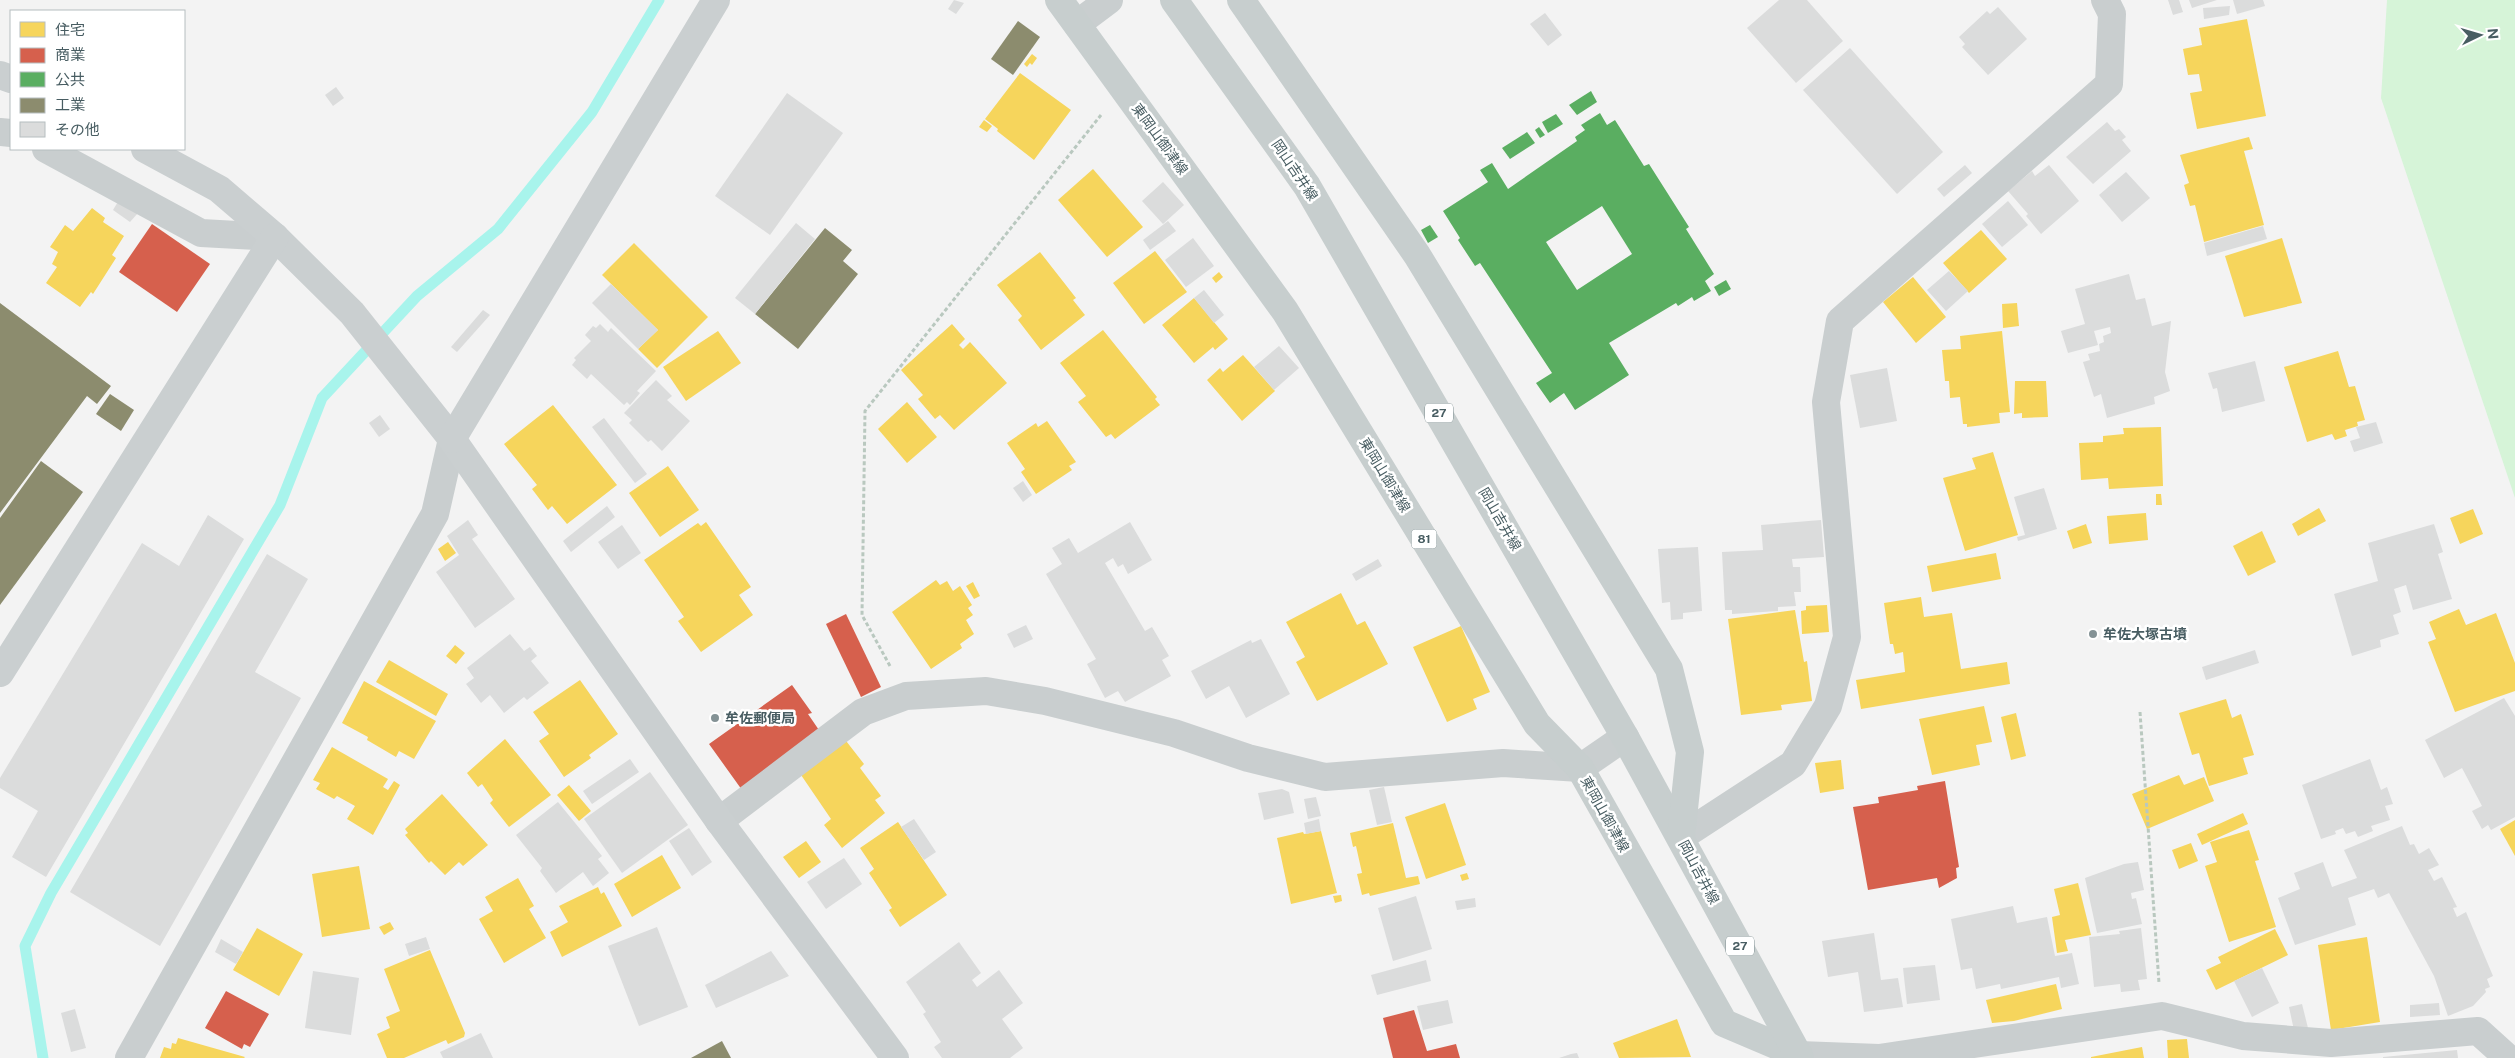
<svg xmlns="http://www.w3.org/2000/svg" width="2515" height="1058" viewBox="0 0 2515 1058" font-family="'Public Sans','Noto Sans JP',sans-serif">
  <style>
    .green { fill: #d6f4d8 }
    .homes { fill: #f6d55c }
    .shops { fill: #d6604d }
    .public { fill: #5aae61; fill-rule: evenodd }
    .industry { fill: #8c8c6e }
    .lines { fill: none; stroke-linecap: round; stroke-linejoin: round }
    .stream { stroke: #a8f4ec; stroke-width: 11 }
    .building { fill: #dbdcdc }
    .path { stroke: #b9c8bf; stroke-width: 3; stroke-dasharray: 4 2.5; stroke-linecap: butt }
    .street { stroke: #c9cecf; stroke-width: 28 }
    .secondary { stroke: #cacfd0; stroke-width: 28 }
    .primary { stroke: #c7cece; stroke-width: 28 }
    .poi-dot { fill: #849295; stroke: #fff; stroke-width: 2 }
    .labels { text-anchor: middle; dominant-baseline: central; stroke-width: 5; stroke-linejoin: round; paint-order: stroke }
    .shield { fill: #fff; stroke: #7f8e91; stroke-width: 1 }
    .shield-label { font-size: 12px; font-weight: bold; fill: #485d62 }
    .street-label { font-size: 14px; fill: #485d62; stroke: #fff }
    .poi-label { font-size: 14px; font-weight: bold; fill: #485d62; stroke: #fff; text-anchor: start }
  </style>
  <rect width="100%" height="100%" fill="#f3f3f3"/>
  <polygon class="green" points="2387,0 2515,0 2515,498 2381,98"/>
  <g class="homes">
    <polygon points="2247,19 2266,116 2197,129 2190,93 2202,91 2199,74 2188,75 2183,49 2202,45 2199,28"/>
    <polygon points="1032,54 1037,58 1032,65 1030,63 1027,67 1024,64"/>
    <polygon points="1020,73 1071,110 1034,160 997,131 998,129 985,119"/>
    <polygon points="984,120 992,126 987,132 979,127"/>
    <polygon points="2249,137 2253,149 2244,151 2264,225 2204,242 2195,205 2190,206 2184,185 2189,183 2180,155"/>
    <polygon points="1093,169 1143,227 1107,257 1058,200"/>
    <polygon points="92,208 105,218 103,222 124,236 112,255 116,258 93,294 91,292 80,307 46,283 57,267 52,264 58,252 50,247 65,225 73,231"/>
    <polygon points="1981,230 2007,259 1969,293 1943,263"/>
    <polygon points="2282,238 2302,303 2244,317 2225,256"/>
    <polygon points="634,243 708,317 657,368 638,349 658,330 602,275"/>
    <polygon points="1155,251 1187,292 1144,324 1113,283"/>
    <polygon points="1040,252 1076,298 1073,300 1085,315 1041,350 1018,320 1022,316 997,285"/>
    <polygon points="1219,272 1223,277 1216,283 1212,278"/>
    <polygon points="1913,277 1946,317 1916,343 1883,302"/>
    <polygon points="1194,298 1228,339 1215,350 1213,347 1194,363 1162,325"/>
    <polygon points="2017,303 2019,326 2003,328 2002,304"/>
    <polygon points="952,324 965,339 959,345 963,349 970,342 1007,383 954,430 940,415 935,419 918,399 923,395 901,370"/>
    <polygon points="1103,330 1157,397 1155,399 1160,405 1115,439 1111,434 1106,437 1078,402 1086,396 1060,363"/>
    <polygon points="718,331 741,363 686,401 663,367"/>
    <polygon points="2002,331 2010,412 1999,413 2000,423 1967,427 1967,424 1963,424 1960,397 1950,398 1949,381 1945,381 1942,350 1961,349 1960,336"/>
    <polygon points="2338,351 2349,387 2355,386 2365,420 2357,422 2358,426 2345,430 2347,436 2335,440 2332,434 2307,442 2284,367"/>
    <polygon points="1243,355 1275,391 1242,421 1207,380 1220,368 1223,372"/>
    <polygon points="2015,381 2046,381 2048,417 2022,418 2022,413 2014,414"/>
    <polygon points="907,402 937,437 907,463 878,429"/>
    <polygon points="553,405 617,485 567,524 552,506 548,510 532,489 537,485 504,444"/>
    <polygon points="1047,421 1076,462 1069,466 1072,470 1036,494 1021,472 1025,469 1007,443 1036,423 1038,427"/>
    <polygon points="2161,427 2163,486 2109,489 2108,478 2081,480 2079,443 2103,442 2103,436 2124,434 2123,428"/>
    <polygon points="1993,452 2018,535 1965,551 1943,478 1976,469 1972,458"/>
    <polygon points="668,466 699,510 660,537 629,493"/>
    <polygon points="2156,494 2161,494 2162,505 2156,505"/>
    <polygon points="2319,508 2326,521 2298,536 2292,524"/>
    <polygon points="2473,509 2483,534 2460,544 2450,518"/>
    <polygon points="2146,513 2148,540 2109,544 2107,516"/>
    <polygon points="706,522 751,587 739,595 753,615 701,652 678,621 684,617 644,560 698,523 701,526"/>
    <polygon points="2086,524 2092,543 2073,549 2067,531"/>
    <polygon points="2262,531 2276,562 2248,576 2233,546"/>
    <polygon points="448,542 456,553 445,561 438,549"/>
    <polygon points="1996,553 2001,579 1932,592 1927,566"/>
    <polygon points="936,580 940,585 947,581 953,591 960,586 972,605 968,608 973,615 966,620 974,634 960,644 962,648 931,669 892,612"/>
    <polygon points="973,582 980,596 974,599 966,586"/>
    <polygon points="1341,593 1357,625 1365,621 1388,664 1317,701 1296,662 1305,657 1286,622"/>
    <polygon points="1921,597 1924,617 1952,613 1961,669 2007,662 2010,684 1861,709 1856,680 1905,672 1903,652 1895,654 1893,644 1890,644 1884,603"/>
    <polygon points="1827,605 1829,632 1802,634 1801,611 1806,610 1806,606"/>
    <polygon points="2459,609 2466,625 2496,613 2515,663 2515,691 2455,712 2428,642 2436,639 2429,622"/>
    <polygon points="1795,610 1804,662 1807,661 1812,701 1781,705 1782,710 1741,715 1728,619"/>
    <polygon points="1461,626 1490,692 1473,699 1477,709 1447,722 1413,647"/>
    <polygon points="455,645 465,653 456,664 446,656"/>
    <polygon points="389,660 448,694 436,716 376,682"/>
    <polygon points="580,680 618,734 589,755 591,758 564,777 539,741 549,734 533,712"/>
    <polygon points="364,681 436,721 414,759 399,751 396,757 367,740 368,737 342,723"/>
    <polygon points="2226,699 2232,718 2241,714 2254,755 2243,758 2248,774 2209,786 2199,753 2192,755 2179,713"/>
    <polygon points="1984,706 1992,742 1976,745 1980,765 1932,775 1919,719"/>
    <polygon points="2016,713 2026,756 2011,760 2001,717"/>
    <polygon points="843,737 864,764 860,768 881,796 875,800 885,813 842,848 824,825 831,819 799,772"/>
    <polygon points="505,739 551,795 509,827 490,803 493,800 482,784 478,787 467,773"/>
    <polygon points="332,747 388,779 383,787 388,790 394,781 400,785 373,835 347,819 355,806 337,796 334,799 316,789 320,783 313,780"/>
    <polygon points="1841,760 1844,789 1820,793 1815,763"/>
    <polygon points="2179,775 2184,785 2204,777 2214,801 2147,829 2132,794"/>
    <polygon points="569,785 591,811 579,821 557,795"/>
    <polygon points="442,794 488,845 463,866 459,862 445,875 431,861 429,863 405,835 408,833 405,829"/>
    <polygon points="1445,803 1466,865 1426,879 1405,817"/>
    <polygon points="2243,813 2248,824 2202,845 2197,834"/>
    <polygon points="2515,820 2515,856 2500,829"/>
    <polygon points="898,822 947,895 900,927 889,910 892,908 869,873 874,869 860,848"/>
    <polygon points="1393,823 1406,878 1418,876 1420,884 1370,896 1369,893 1362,895 1357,874 1362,873 1356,846 1353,847 1350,833"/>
    <polygon points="2249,830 2259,860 2255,861 2276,927 2229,942 2205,866 2217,862 2210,842"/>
    <polygon points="1321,831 1337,893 1291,904 1277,838 1303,832 1304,834"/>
    <polygon points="806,841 821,862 799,878 783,857"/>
    <polygon points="2191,843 2198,861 2179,869 2172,850"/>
    <polygon points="662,855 681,888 632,917 614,884"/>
    <polygon points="359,866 370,929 322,937 312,874"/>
    <polygon points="1467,873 1469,879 1462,881 1460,875"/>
    <polygon points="518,878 534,906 529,909 546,938 504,963 479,919 493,911 485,897"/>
    <polygon points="2078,883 2091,935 2065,940 2068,951 2057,953 2052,917 2060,915 2054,889"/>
    <polygon points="598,887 601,894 604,892 622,926 562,957 550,932 568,922 559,906"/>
    <polygon points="1341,895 1342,901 1335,903 1333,896"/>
    <polygon points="390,922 394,929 384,935 379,927"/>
    <polygon points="257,928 303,954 279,996 233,970"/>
    <polygon points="2275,929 2288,955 2216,990 2206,970 2221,963 2218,957"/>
    <polygon points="2367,937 2380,1022 2331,1030 2318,945"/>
    <polygon points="430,950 465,1033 464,1037 448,1044 446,1040 404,1058 387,1058 377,1034 390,1028 386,1017 400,1011 384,969"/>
    <polygon points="2056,984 2062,1009 2014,1021 1992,1023 1986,1000"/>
    <polygon points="1677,1019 1691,1057 1619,1058 1613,1043"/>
    <polygon points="178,1038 245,1057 244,1058 160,1058 164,1047 171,1049 172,1043 176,1044"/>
    <polygon points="2187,1039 2189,1058 2168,1058 2167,1040"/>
    <polygon points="2142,1047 2144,1058 2091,1058 2091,1057"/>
  </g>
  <g class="shops">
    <polygon points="152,224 210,264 177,312 119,272"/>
    <polygon points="846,614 881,687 861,697 826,624"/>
    <polygon points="792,685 812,713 808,714 821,733 742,790 709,744"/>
    <polygon points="1945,781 1959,867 1956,868 1957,878 1939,888 1937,878 1868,890 1853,807 1879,803 1878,797 1918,790 1917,786"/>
    <polygon points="226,991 269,1014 250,1047 244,1044 242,1049 205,1028"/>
    <polygon points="1414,1010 1427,1051 1456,1044 1460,1058 1393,1058 1383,1018"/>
  </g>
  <g class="public">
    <polygon points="1591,91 1597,102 1577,115 1569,105"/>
    <path d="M1600 113 1607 125 1615 120 1644 166 1649 164 1689 227 1686 229 1714 274 1705 281 1711 291 1694 301 1692 297 1678 306 1676 303 1609 343 1629 375 1575 410 1564 393 1550 403 1536 383 1552 373 1480 263 1475 266 1458 240 1460 238 1443 211 1488 182 1480 170 1492 163 1508 189 1577 141 1575 137 1585 130 1581 125ZM1602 206 1632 254 1577 290 1546 242Z"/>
    <polygon points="1556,114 1563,124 1548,133 1542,122"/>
    <polygon points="1539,127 1545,135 1540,138 1535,130"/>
    <polygon points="1527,132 1535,143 1510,159 1502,148"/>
    <polygon points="1430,225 1438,237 1428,243 1421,230"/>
    <polygon points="1726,280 1731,289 1719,296 1714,287"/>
  </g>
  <g class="industry">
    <polygon points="1018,21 1040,37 1013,75 991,59"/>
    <polygon points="825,228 852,250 843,261 858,274 798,349 755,314"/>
    <polygon points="0,303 111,386 97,404 87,396 0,513"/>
    <polygon points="110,394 134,410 121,431 96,414"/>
    <polygon points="41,461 83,492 0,605 0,518"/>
    <polygon points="722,1041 731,1058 691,1058"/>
  </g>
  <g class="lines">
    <polyline class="stream" points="43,1058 25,946 51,893 280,505 322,398 417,296 498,229 592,112 659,0"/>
  </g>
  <g class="building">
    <polygon points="954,0 964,3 956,14 948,9"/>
    <polygon points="1779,0 1807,0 1843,41 1796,83 1747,28"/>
    <polygon points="2168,0 2179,0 2183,12 2173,15"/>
    <polygon points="2189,0 2217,0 2192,8"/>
    <polygon points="2233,0 2263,0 2265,6 2237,14"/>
    <polygon points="2230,6 2229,15 2204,19 2203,8"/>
    <polygon points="1998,7 2027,39 1988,75 1962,47 1965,44 1959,37 1987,11 1990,14"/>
    <polygon points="1545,13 1562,35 1548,46 1530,24"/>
    <polygon points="1850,48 1943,152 1897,194 1803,90"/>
    <polygon points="336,87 344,98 333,106 325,95"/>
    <polygon points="787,93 843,133 770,235 715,196"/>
    <polygon points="2107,122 2115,131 2119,129 2126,137 2122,140 2131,151 2093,184 2066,157"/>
    <polygon points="1965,165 1972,173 1944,197 1937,189"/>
    <polygon points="2049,165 2079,201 2041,234 2026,216 2028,214 2008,191 2032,171 2035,176"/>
    <polygon points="2126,172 2150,198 2122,222 2099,195"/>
    <polygon points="1163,182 1184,205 1163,224 1142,201"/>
    <polygon points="119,200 138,213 130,222 113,210"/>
    <polygon points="2008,201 2028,225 2002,247 1982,224"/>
    <polygon points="1168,221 1176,231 1150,250 1143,240"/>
    <polygon points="796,223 815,239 755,314 735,298"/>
    <polygon points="2263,226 2267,239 2207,256 2204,243"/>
    <polygon points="1193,238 1214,266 1186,287 1165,260"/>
    <polygon points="1949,271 1968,291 1946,311 1927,290"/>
    <polygon points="2129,274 2136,300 2145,298 2152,326 2171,321 2165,372 2170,391 2154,397 2155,404 2107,418 2101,394 2094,397 2083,362 2090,360 2088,354 2100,351 2099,344 2104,342 2103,336 2111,333 2110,327 2094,331 2098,345 2068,353 2061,331 2085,324 2075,289"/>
    <polygon points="611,284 658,330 638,349 592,303"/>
    <polygon points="1204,290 1224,315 1214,323 1194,298"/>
    <polygon points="483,310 490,315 457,352 451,347"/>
    <polygon points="600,324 608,332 611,328 656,371 637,391 640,393 630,405 627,402 624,405 591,374 587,379 572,365 576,360 574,358 591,341 585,335 593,326 596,328"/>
    <polygon points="1279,346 1299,368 1274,390 1254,367"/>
    <polygon points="2255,361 2265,401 2222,412 2217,388 2213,389 2208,373"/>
    <polygon points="1887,368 1897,421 1860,428 1850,375"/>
    <polygon points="656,380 672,396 667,400 690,421 662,451 651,440 648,442 629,423 632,420 624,413"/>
    <polygon points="380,415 390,429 379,437 369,423"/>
    <polygon points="604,418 647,474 635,483 592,427"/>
    <polygon points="2376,422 2383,443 2354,452 2350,441 2360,438 2356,427"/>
    <polygon points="1023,481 1032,495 1023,502 1013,488"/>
    <polygon points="2044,488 2057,529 2018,541 2017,537 2025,535 2014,497"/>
    <polygon points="607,506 615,517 571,552 563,541"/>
    <polygon points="208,515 244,539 46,877 12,857 38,811 0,788 0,778 142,543 179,566"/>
    <polygon points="468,520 478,535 472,539 515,599 475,628 436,572 459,555 447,536"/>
    <polygon points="1821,520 1824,557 1792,559 1793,567 1800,567 1801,592 1794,592 1796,606 1778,607 1778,611 1732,614 1732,610 1725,610 1722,552 1763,550 1761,525"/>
    <polygon points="1130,522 1152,560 1128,574 1123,564 1118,567 1113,558 1105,563 1145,631 1152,627 1169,656 1162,660 1171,676 1125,702 1118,691 1105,698 1087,664 1096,659 1046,574 1062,564 1052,548 1069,538 1078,553"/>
    <polygon points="2434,524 2443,552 2438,554 2452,599 2413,610 2406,585 2394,589 2401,612 2393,615 2399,634 2380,640 2381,647 2352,656 2334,594 2378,581 2368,543"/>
    <polygon points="622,525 641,553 618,569 598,542"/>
    <polygon points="1698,547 1702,611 1683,613 1683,619 1671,620 1670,602 1662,603 1658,549"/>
    <polygon points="267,554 308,579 255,672 301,698 160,946 70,892"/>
    <polygon points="1378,559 1382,566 1356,581 1352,574"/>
    <polygon points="1026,625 1033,639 1014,648 1007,634"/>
    <polygon points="510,634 524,651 530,647 537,656 531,661 549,683 527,700 524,697 504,713 490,695 481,703 466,684 474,678 467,668"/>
    <polygon points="1261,639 1290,694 1246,718 1229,686 1206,699 1191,671 1251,640 1252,643"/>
    <polygon points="2255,650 2259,663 2206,680 2202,667"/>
    <polygon points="2504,698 2515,716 2515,817 2491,830 2488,825 2482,829 2472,811 2482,806 2462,768 2444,778 2425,740"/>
    <polygon points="630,759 639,772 592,804 583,791"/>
    <polygon points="2370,759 2381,790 2387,787 2393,804 2385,806 2390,820 2371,826 2373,831 2358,837 2355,831 2346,834 2343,828 2335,831 2336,834 2321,839 2302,785"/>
    <polygon points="650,772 688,825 622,873 584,819"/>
    <polygon points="1384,787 1392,822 1377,825 1369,790"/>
    <polygon points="1282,789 1289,792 1294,813 1264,820 1258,793"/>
    <polygon points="1316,797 1321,816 1308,819 1304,799"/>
    <polygon points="558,802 602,856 598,859 609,873 593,886 583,872 556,893 540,871 542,868 516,835"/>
    <polygon points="914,819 936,852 924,860 901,827"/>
    <polygon points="1319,819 1321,831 1306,834 1304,823"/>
    <polygon points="2402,826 2410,845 2414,844 2419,854 2429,848 2439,865 2428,870 2434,881 2442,877 2457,907 2453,908 2457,917 2466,912 2493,976 2487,979 2490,987 2485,989 2486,992 2473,1006 2448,1016 2434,976 2389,893 2378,898 2374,889 2348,898 2356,925 2295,945 2278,898 2300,889 2294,873 2323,862 2332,887 2357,878 2344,850"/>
    <polygon points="689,828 712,862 692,876 669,841"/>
    <polygon points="844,858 862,884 826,909 807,882"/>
    <polygon points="2138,862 2144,890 2131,893 2132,899 2136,898 2142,924 2097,933 2085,878 2124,864"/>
    <polygon points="1416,896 1432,949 1393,961 1378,908"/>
    <polygon points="1475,898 1476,907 1457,910 1455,901"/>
    <polygon points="2013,906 2017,923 2047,917 2055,956 2072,953 2079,984 2061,988 2059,977 2001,989 2000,984 1976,989 1972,968 1961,970 1951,919"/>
    <polygon points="657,927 688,1007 639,1026 608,946"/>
    <polygon points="2141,928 2147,979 2138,980 2140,990 2121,992 2120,984 2094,987 2089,937 2120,934 2119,931"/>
    <polygon points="1874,933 1881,980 1898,978 1903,1007 1864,1012 1858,972 1828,977 1822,941"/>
    <polygon points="426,937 430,949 409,956 405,944"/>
    <polygon points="221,939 243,952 236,964 215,952"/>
    <polygon points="959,942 981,973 972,980 977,987 999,970 1023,1003 1002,1019 1023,1048 1010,1058 942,1058 934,1047 941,1042 923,1014 926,1012 906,982"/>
    <polygon points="771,951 789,976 716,1008 705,985"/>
    <polygon points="1426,960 1431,981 1377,995 1371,975"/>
    <polygon points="1935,965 1940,1000 1907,1004 1903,968"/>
    <polygon points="2262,968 2279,1003 2252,1017 2234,981"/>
    <polygon points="313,971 359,978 351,1035 305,1028"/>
    <polygon points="1448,1000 1453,1023 1423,1030 1417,1006"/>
    <polygon points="2439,1003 2440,1015 2410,1017 2410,1005"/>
    <polygon points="2302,1004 2309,1032 2295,1035 2289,1007"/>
    <polygon points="75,1009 86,1048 71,1052 61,1013"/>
    <polygon points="481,1033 493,1058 443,1058 440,1052"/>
    <polygon points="2457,1050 2458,1058 2383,1058 2383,1057"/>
    <polygon points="1577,1053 1579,1058 1559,1058 1571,1054"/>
  </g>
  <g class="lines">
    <g class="path">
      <polyline points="890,666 862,615 865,411 1101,115"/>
      <polyline points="2140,712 2159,983"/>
    </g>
    <g class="street">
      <polyline points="1077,24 1109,0"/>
      <polyline points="0,132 11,133"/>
      <polyline points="46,149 201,233 275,237"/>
      <polyline points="719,821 863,712 906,696 986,691 1045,701 1174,733 1248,758 1325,777 1503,763 1580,768 1625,737"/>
      <polyline points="1681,837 1793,764 1828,706 1847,637 1826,402 1840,321 2109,84 2112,14 2105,0"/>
      <polyline points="129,1058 435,514 452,439"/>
      <polyline points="1793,1058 1799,1055 1879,1058 2162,1016 2243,1036 2331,1043 2478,1031 2508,1058"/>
    </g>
    <g class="secondary">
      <polyline points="0,75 11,79"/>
      <polyline points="145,149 219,189 275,237 352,313 452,439 719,821 895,1058"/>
      <polyline points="452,439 716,0"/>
      <polyline points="0,673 275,237"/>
    </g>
    <g class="primary">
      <polyline points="1059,0 1285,311 1537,724 1580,768 1724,1023 1799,1055"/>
      <polyline points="1174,0 1307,186 1625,737 1800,1058"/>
      <polyline points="1241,0 1417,255 1669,669 1690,752 1681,837"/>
    </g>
  </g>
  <g class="poi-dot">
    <circle cx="2093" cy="634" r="5"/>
    <circle cx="715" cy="718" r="5"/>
  </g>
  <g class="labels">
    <g class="shield">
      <rect x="1425" y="403.5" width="28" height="19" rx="4"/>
      <rect x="1411.5" y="529.5" width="25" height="19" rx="4"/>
      <rect x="1726" y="936.5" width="28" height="19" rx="4"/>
    </g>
    <g class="shield-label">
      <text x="1439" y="413">27</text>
      <text x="1424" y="539">81</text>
      <text x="1740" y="946">27</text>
    </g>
    <g class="street-label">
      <text transform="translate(1160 139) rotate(54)">東岡山御津線</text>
      <text transform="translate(1295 170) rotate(56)">岡山吉井線</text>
      <text transform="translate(1385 475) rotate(59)">東岡山御津線</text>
      <text transform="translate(1500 519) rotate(60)">岡山吉井線</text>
      <text transform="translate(1605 814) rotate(61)">東岡山御津線</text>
      <text transform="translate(1699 872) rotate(62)">岡山吉井線</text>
    </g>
    <g class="poi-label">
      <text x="2103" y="634">牟佐大塚古墳</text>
      <text x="725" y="718">牟佐郵便局</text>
    </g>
  </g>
  <rect x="10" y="10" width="175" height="140" fill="#ffffff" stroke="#b6bec0"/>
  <rect x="20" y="22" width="25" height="15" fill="#f6d55c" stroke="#b6bec0"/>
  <text x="55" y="35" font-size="15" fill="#485d62">住宅</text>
  <rect x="20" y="48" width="25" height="15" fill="#d6604d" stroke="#b6bec0"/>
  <text x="55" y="60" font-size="15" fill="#485d62">商業</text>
  <rect x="20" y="72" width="25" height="15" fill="#5aae61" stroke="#b6bec0"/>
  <text x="55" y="85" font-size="15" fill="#485d62">公共</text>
  <rect x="20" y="98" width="25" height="15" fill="#8c8c6e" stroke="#b6bec0"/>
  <text x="55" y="110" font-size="15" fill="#485d62">工業</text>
  <rect x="20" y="122" width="25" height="15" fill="#dbdcdc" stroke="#b6bec0"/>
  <text x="55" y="135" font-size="15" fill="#485d62">その他</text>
  <g transform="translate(2480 35) rotate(85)" stroke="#ffffff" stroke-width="4" paint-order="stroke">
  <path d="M0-4L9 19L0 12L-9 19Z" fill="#485d62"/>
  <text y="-8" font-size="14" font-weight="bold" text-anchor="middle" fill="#485d62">N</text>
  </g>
</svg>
